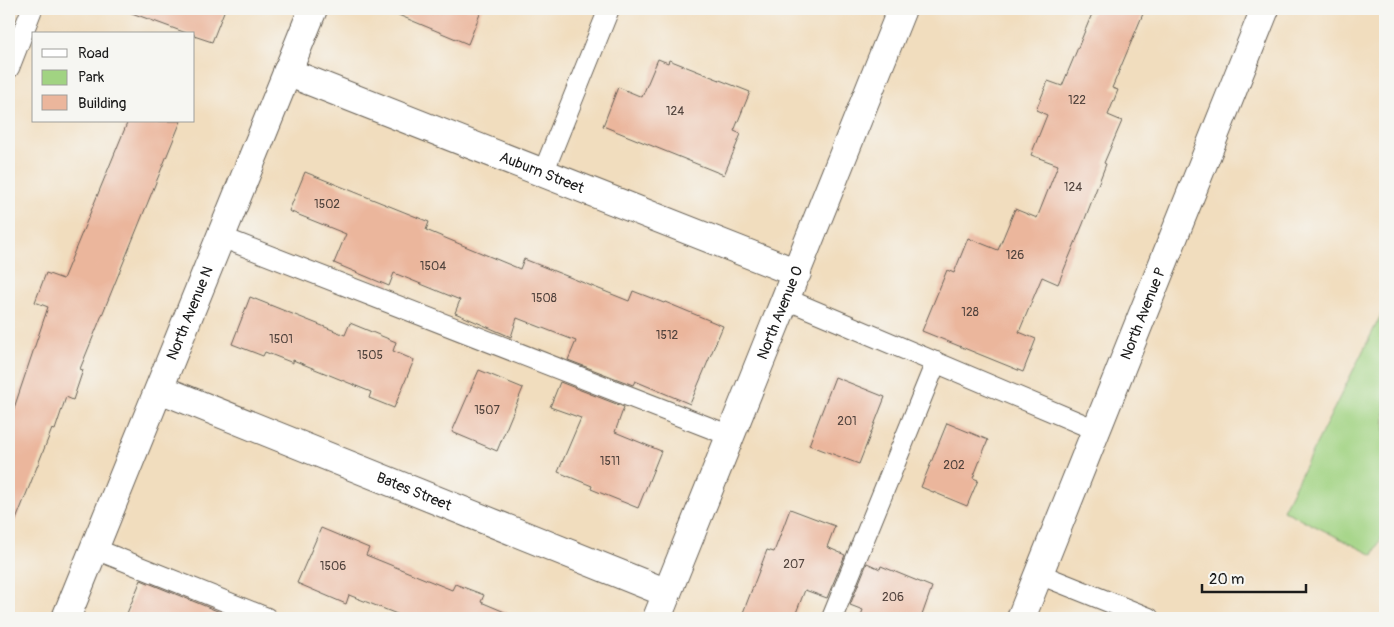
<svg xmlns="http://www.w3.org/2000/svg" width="1394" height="627" viewBox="0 0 1394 627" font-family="Pangolin,sans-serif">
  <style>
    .green { fill: #a1d382; stroke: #5e784f }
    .building { fill: #ebb69c }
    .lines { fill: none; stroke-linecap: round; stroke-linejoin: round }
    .service-casing { stroke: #676055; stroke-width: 22 }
    .minor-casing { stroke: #676055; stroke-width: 30 }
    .tertiary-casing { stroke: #676055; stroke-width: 30 }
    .service { stroke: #fff; stroke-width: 20 }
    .minor { stroke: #fff; stroke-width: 28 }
    .tertiary { stroke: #fff; stroke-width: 28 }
    .labels { text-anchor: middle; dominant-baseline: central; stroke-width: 4.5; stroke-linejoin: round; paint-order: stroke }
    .number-label { font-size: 12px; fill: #50423c }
    .street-label { font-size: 15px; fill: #1c1c1c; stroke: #f6f6f2 }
  </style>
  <rect width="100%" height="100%" fill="#f6f6f2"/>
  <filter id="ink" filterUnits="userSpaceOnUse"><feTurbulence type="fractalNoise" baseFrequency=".02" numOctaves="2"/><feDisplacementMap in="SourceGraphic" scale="10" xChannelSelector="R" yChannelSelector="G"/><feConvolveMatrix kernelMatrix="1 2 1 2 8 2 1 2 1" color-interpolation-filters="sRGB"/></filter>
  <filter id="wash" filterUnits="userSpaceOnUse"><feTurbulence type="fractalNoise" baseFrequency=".0096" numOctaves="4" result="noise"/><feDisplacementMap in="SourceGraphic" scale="20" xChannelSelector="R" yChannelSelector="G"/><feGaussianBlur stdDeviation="1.12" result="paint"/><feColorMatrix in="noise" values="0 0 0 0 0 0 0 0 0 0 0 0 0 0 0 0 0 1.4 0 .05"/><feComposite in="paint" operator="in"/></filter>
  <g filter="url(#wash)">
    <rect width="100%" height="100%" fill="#f1ddbe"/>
    <polygon class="green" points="1385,307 1385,530 1373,555 1283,510"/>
    <g id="blocks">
      <g class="building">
        <polygon points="130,9 225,9 212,42 194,36 194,34 189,34 129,12"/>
        <polygon points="384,9 482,9 468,44"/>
        <polygon points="1094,9 1145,9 1112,88 1118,90 1108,115 1122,121 1104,163 1106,164 1083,224 1058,284 1042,277 1019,332 1036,339 1023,372 922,331 947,270 954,273 968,238 998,250 1015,209 1037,218 1058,165 1031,155 1047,115 1036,110 1048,81 1062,86"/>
        <polygon points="658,59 668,63 669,60 750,92 734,131 741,134 724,175 603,126 618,87 642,97"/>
        <polygon points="128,121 181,121 80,369 83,370 73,400 66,397 55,430 52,429 10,535 9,535 9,423 48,307 35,302 46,273 63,279"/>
        <polygon points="305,172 429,222 426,230 520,269 524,259 629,301 633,291 664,303 665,302 723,326 690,404 635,381 633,385 568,360 576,341 517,318 511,337 455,313 460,300 394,273 389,286 334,263 346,234 289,211"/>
        <polygon points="250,297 345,335 350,323 396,342 393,351 414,360 394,408 369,398 371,392 293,360 293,363 265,352 263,356 232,344"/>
        <polygon points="479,370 523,388 497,451 452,432"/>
        <polygon points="835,377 885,397 859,464 809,445"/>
        <polygon points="560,382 624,407 615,432 661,451 638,508 591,489 592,486 558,472 581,418 550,407"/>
        <polygon points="947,423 988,440 973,478 978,480 967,506 921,487"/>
        <polygon points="790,509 835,526 827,547 845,555 827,598 805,590 794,618 741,618 767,550 774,552"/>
        <polygon points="321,528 369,548 366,555 452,590 455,584 484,595 481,602 519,618 407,618 349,595 346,604 297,583"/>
        <polygon points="867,563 880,569 881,566 932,587 921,618 860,618 863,610 850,605"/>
        <polygon points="141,580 232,617 232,618 125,618"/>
      </g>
    </g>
  </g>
  <g filter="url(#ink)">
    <use href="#blocks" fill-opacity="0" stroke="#676055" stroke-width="1"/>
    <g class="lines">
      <defs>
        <g id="service">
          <polyline points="9,68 32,9"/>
          <polyline points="543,173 609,9"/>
          <polyline points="221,237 731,436"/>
          <polyline points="786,299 1096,430"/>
          <polyline points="95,549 267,618"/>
          <polyline points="1039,574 1149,618"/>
          <polyline points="832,618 936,362"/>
        </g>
        <g id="minor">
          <path id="s1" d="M287 72 797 273"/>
          <path id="s2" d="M160 389 667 593"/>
          <path id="s3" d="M66 618 313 9"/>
          <path id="s4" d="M657 618 902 9"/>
        </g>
        <g id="tertiary">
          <path id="s5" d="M1021 618 1265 9"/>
        </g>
      </defs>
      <use href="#service" class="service-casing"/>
      <use href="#minor" class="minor-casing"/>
      <use href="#tertiary" class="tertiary-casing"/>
      <use href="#service" class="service"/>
      <use href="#minor" class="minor"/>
      <use href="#tertiary" class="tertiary"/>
    </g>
  </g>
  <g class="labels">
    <g class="number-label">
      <text x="1077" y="100">122</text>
      <text x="675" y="111">124</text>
      <text x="1073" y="187">124</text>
      <text x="327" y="204">1502</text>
      <text x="1015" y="255">126</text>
      <text x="433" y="266">1504</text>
      <text x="544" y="298">1508</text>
      <text x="970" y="312">128</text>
      <text x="667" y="335">1512</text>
      <text x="281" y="339">1501</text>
      <text x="370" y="355">1505</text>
      <text x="487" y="410">1507</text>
      <text x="847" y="421">201</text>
      <text x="610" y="461">1511</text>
      <text x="954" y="465">202</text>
      <text x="794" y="564">207</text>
      <text x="333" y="566">1506</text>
      <text x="893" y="597">206</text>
    </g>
    <g class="street-label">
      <text stroke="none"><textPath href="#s1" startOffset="274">Auburn Street</textPath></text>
      <text stroke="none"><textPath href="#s5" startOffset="328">North Avenue P</textPath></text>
      <text stroke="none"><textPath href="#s3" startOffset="329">North Avenue N</textPath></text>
      <text stroke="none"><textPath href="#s4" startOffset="329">North Avenue O</textPath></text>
      <text stroke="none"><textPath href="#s2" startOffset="274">Bates Street</textPath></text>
    </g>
  </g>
  <rect width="1394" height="627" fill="none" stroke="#f6f6f2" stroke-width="30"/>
  <rect x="32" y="32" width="162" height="90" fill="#f6f6f2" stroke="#9f9f9c"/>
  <rect x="42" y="49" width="25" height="8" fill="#ffffff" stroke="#9f9f9c"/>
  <text x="78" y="58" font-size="15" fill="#1c1c1c">Road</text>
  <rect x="42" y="70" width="25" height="15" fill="#a1d382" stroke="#9f9f9c"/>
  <text x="78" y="82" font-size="15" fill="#1c1c1c">Park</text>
  <rect x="42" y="95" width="25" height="15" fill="#ebb69c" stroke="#9f9f9c"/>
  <text x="78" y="108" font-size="15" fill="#1c1c1c">Building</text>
  <path d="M1202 584v8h104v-8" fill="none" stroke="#1c1c1c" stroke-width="2.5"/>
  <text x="1209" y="584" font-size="15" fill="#1c1c1c" stroke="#f6f6f2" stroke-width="4" paint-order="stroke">20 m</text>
</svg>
